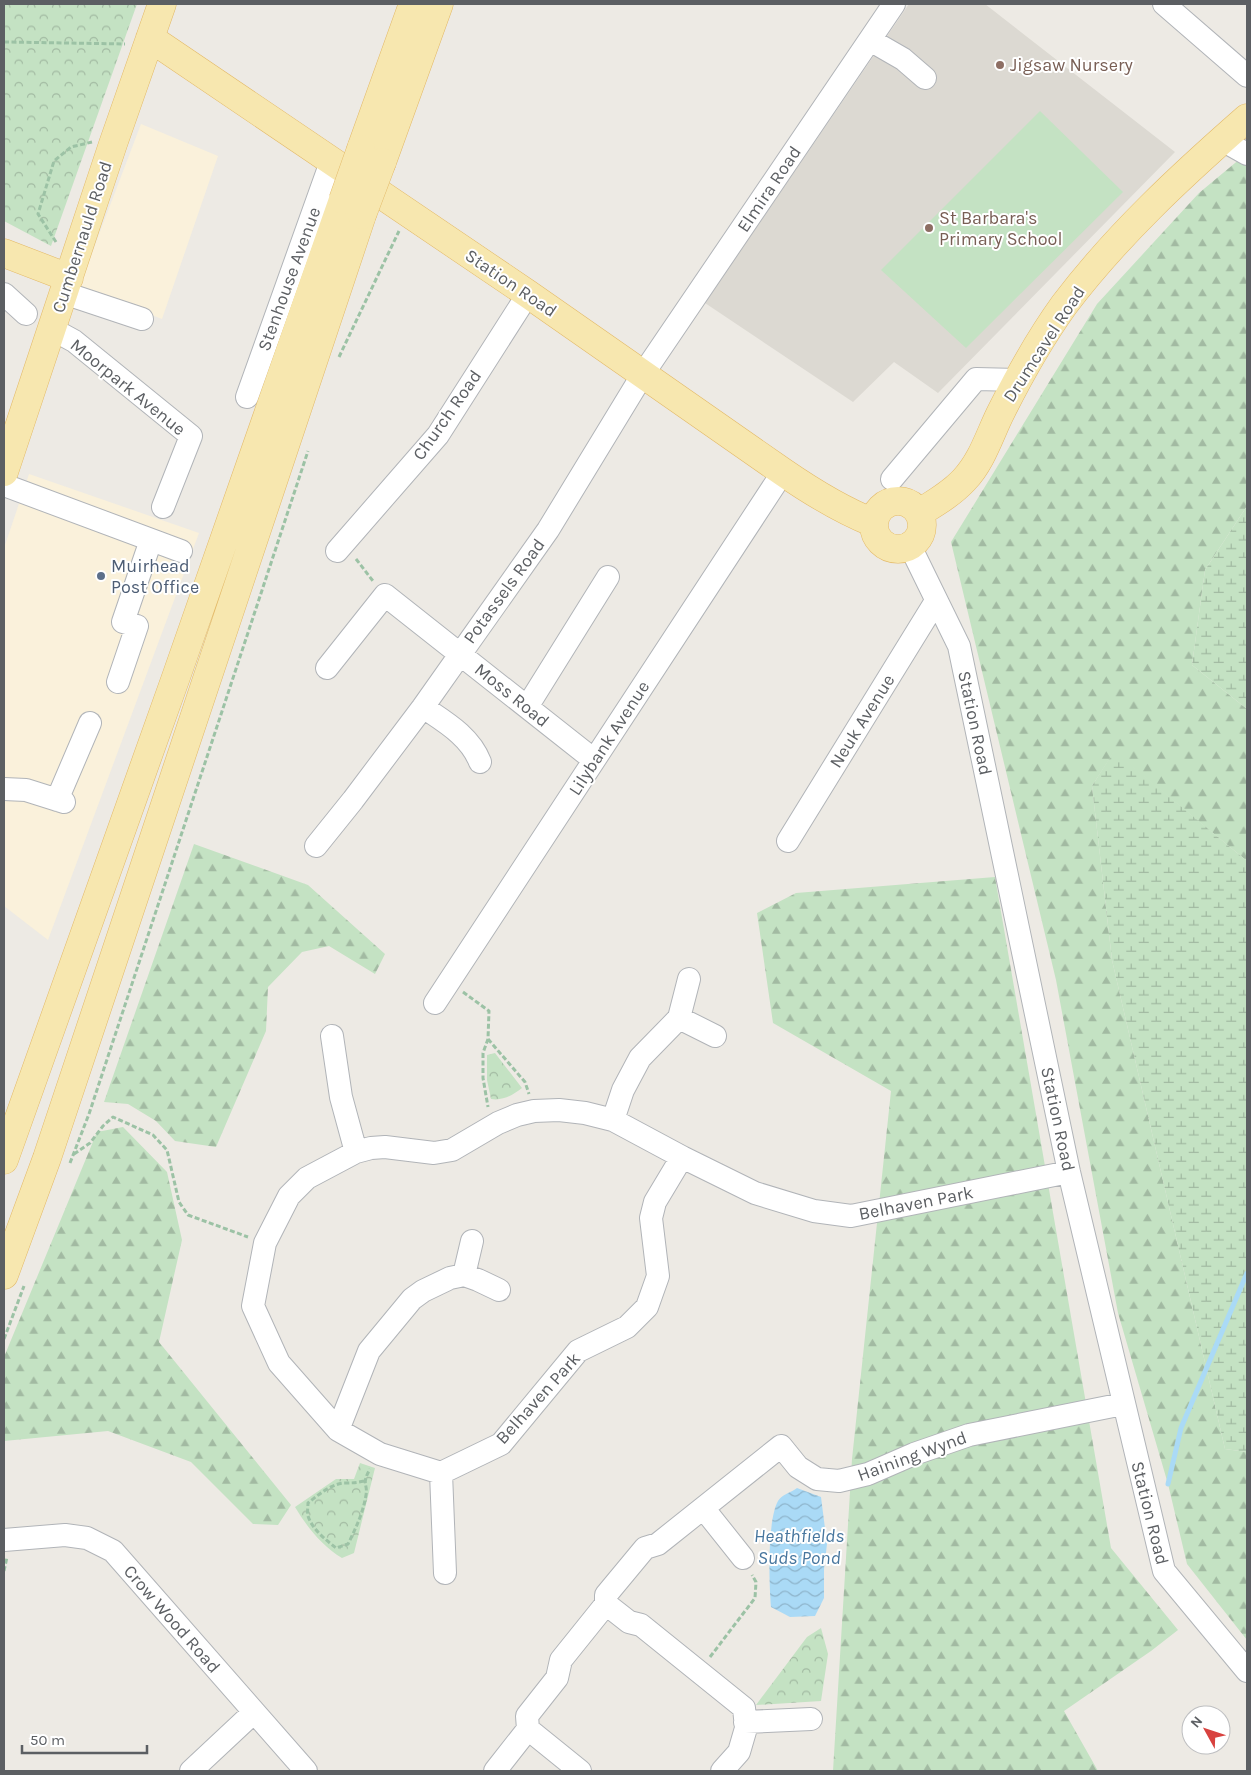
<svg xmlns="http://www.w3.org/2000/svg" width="1251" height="1775" font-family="Karla,sans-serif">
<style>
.commercial{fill:#faf1db}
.education{fill:#dcd9d2}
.forest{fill:url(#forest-firs)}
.wetland{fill:url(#wetland-marsh)}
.park{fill:url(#park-crowns)}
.pitch{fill:#c4e2c3}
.water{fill:url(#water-waves)}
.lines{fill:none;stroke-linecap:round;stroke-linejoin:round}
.stream{stroke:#aadaf6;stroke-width:5}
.minor-casing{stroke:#b1b4b8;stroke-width:24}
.major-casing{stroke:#e3b967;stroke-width:29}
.path{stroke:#9cc2a5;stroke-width:3;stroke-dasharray:5 2.5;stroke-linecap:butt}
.minor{stroke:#fff;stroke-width:22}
.major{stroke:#f7e7af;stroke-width:28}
.major-bridge-casing{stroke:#e3b967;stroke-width:29;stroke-linecap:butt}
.major-bridge{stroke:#f7e7af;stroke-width:28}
.education-dot{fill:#8d6e63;stroke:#fff;stroke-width:2}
.service-dot{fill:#5c6f8a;stroke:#fff;stroke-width:2}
.labels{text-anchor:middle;stroke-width:4;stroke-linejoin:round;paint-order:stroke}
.education-label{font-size:18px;fill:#785e54;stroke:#fff;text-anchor:start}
.street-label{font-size:18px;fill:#5c5f63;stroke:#fff}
.service-label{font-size:18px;fill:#4e5e75;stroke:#fff;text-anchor:start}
.water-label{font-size:19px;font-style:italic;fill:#47769e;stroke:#fff}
</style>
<defs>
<pattern id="forest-firs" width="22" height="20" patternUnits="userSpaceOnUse" patternTransform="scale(1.25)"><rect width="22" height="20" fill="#c4e2c3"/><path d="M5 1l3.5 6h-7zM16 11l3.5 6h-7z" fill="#a2baa2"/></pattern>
<pattern id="wetland-marsh" width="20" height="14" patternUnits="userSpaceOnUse" patternTransform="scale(1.25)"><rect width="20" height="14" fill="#c4e2c3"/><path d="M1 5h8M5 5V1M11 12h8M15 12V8" fill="none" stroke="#a2baa2"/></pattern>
<pattern id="park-crowns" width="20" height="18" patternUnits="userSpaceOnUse" patternTransform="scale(1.25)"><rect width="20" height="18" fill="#c4e2c3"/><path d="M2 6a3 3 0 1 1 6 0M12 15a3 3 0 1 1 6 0" fill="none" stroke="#a2baa2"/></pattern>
<pattern id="water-waves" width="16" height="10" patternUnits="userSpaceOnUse" patternTransform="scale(1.25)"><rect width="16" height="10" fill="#aadaf6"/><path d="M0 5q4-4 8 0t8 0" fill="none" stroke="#8eb4cb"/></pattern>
</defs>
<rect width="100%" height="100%" fill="#edeae4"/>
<path class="commercial" d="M141 124 218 156 162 319 79 287Z
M29 474 199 533 48 940 4 906V548Z"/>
<path class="education" d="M909 4H985L1175 152 938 393 894 362 853 402 705 303Z"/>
<path class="forest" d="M1247 153V506L1205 570 1192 665 1247 709V861L1114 752 1092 786 1112 960 1225 1449 1247 1452V1640L1187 1564 1168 1484 1118 1313 1056 980 951 542 1097 304 1199 193Z
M194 844 308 885 385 954 375 974 329 946 302 952 268 987 266 1031 216 1147 175 1141 156 1121 128 1104 104 1102Z
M995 877 1111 1548 1178 1630 1151 1651 1064 1711 1098 1771H833L852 1459 891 1091 773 1023 757 913 796 893Z
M123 1127 167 1172 182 1240 159 1342 291 1505 278 1525 253 1524 191 1462 108 1431 4 1441V1357L97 1132Z"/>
<path class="wetland" d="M1247 506V709L1192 665 1205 570Z
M1114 751 1247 861V1452L1225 1449 1112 960 1092 786Z"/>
<path class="park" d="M4 4H137L51 246 4 221Z
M495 1053 522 1088C513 1095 503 1101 491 1099L487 1080V1055Z
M360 1463 375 1468 354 1553 342 1558C322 1546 307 1527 295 1507L336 1479H354Z
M821 1628 828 1654 821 1701 756 1705 807 1637Z"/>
<path class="pitch" d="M1040 111 1123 192 966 348 881 270Z"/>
<path class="water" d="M797 1488 821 1497 827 1544 824 1569V1598L815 1616 790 1617 771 1607C769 1583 767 1521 778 1501 781 1495 792 1492 797 1488Z"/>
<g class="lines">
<path class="stream" d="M1168 1484 1181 1428 1247 1273"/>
<g class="minor-casing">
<path id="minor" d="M1164 4 1247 76
M870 40 903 59 925 78
M1222 140 1247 154
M64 293 142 319
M4 294 26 314
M52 329 74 341 191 436 163 507
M247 397 331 162
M892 479 976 379 1019 380
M4 485 181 551
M910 546 959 646 1069 1172 1164 1571 1247 1671
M337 551 438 435 528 294
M327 668 385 595 594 760
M118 682 137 626 123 622 151 540
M423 707C445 722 470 736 480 762
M527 707 608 577
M4 789 26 790 64 802
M57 800 90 723
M788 841 936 601
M316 846 353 800 423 707 548 530 643 374 894 4
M435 1003 783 472
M679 1018 689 979
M332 1036 341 1097 356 1152
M559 1110 585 1113 613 1120 682 1157 655 1202 651 1218 658 1276 647 1307 627 1327 578 1351 501 1444 441 1473 380 1454 338 1430 279 1363 253 1306 265 1243 289 1196 307 1178 356 1152 371 1148 385 1147 434 1153 452 1150 498 1123 517 1115 534 1111Z
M613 1120 623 1090 640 1058 679 1018 715 1036
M682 1157 755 1193 814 1211 851 1216 1069 1172
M464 1275 472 1241
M338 1430 369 1351 412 1299 423 1291 450 1278 464 1275 478 1280 499 1290
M441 1473 445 1573
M704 1509 743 1558
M4 1540 65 1535 87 1538 113 1551 306 1771
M606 1604 629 1622 641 1625 744 1708 746 1728 739 1752 722 1771
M745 1722 811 1719
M528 1729 580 1771
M191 1771 253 1713
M495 1771 528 1729 527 1716 557 1678 561 1660 606 1604V1595L645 1548 658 1544 781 1446 798 1467 817 1479 839 1481 868 1474 914 1454 969 1435 1123 1404"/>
</g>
<g class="major-casing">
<path id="major" d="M150 38 528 294 783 472C812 492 841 510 874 523
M361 149 413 4
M382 162 439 4
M4 253 69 278
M4 472 113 144 162 4
M874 525a24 24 0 1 1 48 0a24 24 0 1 1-48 0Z
M919 513C935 503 951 494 964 480 983 460 990 433 1002 410 1020 374 1041 337 1064 305 1116 236 1182 175 1247 118
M4 1160 176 677 343 200
M4 1275 47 1158 362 215"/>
</g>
<path class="path" d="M4 42 125 44
M56 242 38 214 54 161 71 147 92 142
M339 357 399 231
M356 559 373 581
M463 992 489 1011 488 1039 483 1053V1078L488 1107
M488 1039 525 1082 529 1094
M74 1154 90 1143 103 1126 113 1117 153 1135 167 1150 179 1202 188 1215 248 1237
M70 1163 89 1114 308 451
M4 1339 24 1286
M364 1481C356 1483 351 1483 344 1483 331 1484 318 1495 308 1503 308 1507 307 1512 308 1516 312 1529 326 1540 336 1548L348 1544C356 1528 363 1513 366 1495 368 1483 361 1485 370 1469
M4 1571 7 1557
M710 1657 755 1598 756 1582 752 1575"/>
<use href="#minor" class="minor"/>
<use href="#major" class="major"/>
<g class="major-bridge-casing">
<path id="major-bridge" d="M343 200 361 149
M362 215 382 162"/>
</g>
<use href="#major-bridge" class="major-bridge"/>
</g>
<g class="education-dot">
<circle cx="1000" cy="65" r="5"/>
<circle cx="929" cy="228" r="5"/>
</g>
<circle class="service-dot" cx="101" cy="576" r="5"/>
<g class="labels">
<g class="education-label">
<text x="1010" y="71">Jigsaw Nursery</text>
<text x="939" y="224">St Barbara's<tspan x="939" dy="21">Primary School</tspan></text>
</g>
<g class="street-label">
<text transform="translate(769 189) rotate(-56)" y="6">Elmira Road</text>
<text transform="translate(82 237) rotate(-72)" y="6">Cumbernauld Road</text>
<text transform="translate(289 279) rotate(-70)" y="6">Stenhouse Avenue</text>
<text transform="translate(511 283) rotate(34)" y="6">Station Road</text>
<text transform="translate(1044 344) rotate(-57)" y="6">Drumcavel Road</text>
<text transform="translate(128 387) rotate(39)" y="6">Moorpark Avenue</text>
<text transform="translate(447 415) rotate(-55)" y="6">Church Road</text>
<text transform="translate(504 591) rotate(-54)" y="6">Potassels Road</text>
<text transform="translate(512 695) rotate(39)" y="6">Moss Road</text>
<text transform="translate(862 721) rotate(-58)" y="6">Neuk Avenue</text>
<text transform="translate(975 723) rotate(78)" y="6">Station Road</text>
<text transform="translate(609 738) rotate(-57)" y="6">Lilybank Avenue</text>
<text transform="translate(1058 1119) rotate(78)" y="6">Station Road</text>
<text transform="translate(916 1203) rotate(-11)" y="6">Belhaven Park</text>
<text transform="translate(538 1398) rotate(-48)" y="6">Belhaven Park</text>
<text transform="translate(912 1456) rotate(-20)" y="6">Haining Wynd</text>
<text transform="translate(1150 1513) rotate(76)" y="6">Station Road</text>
<text transform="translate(172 1619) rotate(49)" y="6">Crow Wood Road</text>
</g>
<g class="service-label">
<text x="111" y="572">Muirhead<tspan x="111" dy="21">Post Office</tspan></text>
</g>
<g class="water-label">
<text x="799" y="1542">Heathfields<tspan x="799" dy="22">Suds Pond</tspan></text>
</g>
</g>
<rect width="1251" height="1775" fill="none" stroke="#5c5f63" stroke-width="10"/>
<g transform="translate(1206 1730) rotate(310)"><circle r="24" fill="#ffffff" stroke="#bebfc1"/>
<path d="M0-4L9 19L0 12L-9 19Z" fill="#d8423f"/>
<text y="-8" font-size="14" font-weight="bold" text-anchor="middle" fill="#5c5f63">N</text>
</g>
<path d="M22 1745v8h125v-8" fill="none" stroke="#5c5f63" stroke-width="2.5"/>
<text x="30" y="1745" font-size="15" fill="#5c5f63" stroke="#ffffff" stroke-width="4" paint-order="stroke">50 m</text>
</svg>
